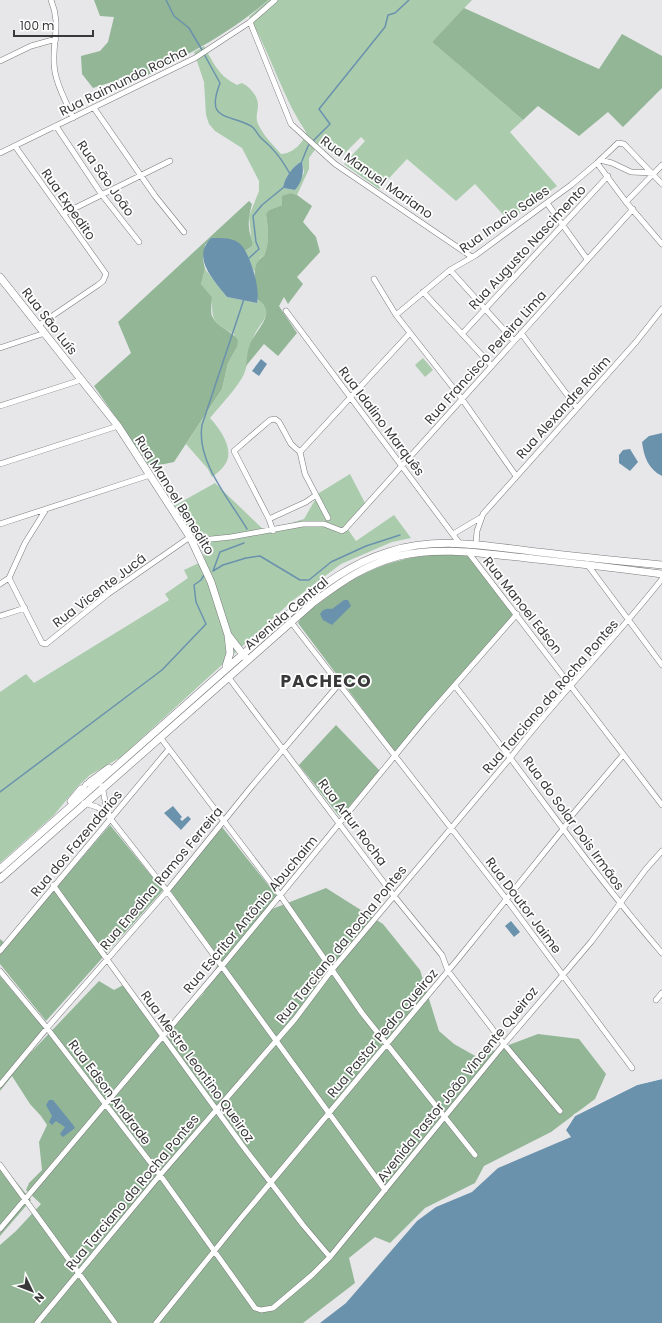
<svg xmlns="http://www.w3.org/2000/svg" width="662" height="1323" font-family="Poppins,sans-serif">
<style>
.green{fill:#aaccad;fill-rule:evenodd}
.forest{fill:#92b696}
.water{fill:#6b92ad}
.pier{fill:#e7e7ea}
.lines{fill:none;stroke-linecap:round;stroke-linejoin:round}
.stream{stroke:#6b92ad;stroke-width:1.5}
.minor-casing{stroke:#7a7a7c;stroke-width:6}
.secondary-casing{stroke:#7a7a7c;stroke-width:8}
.minor{stroke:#fff;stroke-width:5}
.secondary{stroke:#fff;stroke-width:7}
.labels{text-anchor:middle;stroke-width:3.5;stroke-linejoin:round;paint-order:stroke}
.street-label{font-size:13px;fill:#39393a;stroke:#fff}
.district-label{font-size:17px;font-weight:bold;letter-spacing:1px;fill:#39393a;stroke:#fff}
</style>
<rect width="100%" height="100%" fill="#e7e7ea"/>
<path class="green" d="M268 0H472L432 42 523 120 510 132 557 186 509 221 475 184 456 201 407 159 379 189 344 164 365 141 361 137 339 159 319 144 309 158V169L297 195 291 193 282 205 269 210 266 214C268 229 270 241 264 256L260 258 254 272 245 251 252 246 249 216 259 191V181L242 148 215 131 209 124 206 115 204 82 194 52 204 46C214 64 218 75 237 85L242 83C250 87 258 96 258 105 258 112 255 117 258 124 263 135 273 145 281 154 292 154 304 143 306 132 282 97 271 54 249 17ZM302 161 304 173 295 190 283 188C284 178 293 166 302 161Z
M205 269 227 297 257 303 258 300C277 313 259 322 254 336 249 348 249 362 244 374 238 387 220 406 210 418 221 430 236 451 224 466 221 470 216 474 212 477L208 469 186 444 222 389 228 363 237 347 234 334C212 323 212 320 212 297L201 284Z
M423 358 433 370 425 377 415 365Z
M350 474 365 503 345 525 356 541 394 515 411 538 392 542 341 564 292 601 121 757 90 775 77 787 54 815 0 863V692L26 674 34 683 169 600 165 594 188 578 184 570 205 560 201 547 174 506 215 483 267 533 275 528 304 519 319 493Z"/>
<path class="forest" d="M94 0H268C225 38 173 62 122 88L118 80 93 88 82 74 81 56 100 51 108 42 114 17 100 16Z
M464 8 599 69 622 34 662 56V88L623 127 608 112 579 136 538 106 523 120 432 42Z
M291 193 297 195 312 206 303 222 316 237 320 252 297 277 303 284 288 304 284 297 279 306 297 333 278 356 264 344 246 366C247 360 247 353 249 347 254 330 279 314 258 300 256 287 249 264 264 256 270 241 268 229 266 214L269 210 282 205V196Z
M249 201 252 204C250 212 248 219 249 227 249 234 253 239 252 246L245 251C236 239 226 239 211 238L205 245 203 259 205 269 201 284 212 297C212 302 210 311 212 316 217 328 231 330 238 340L237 347 228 363 222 389 174 462 150 467 94 386 131 353 118 322Z
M448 554 467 555 514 615 397 755 298 623 301 618C349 578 383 556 448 554Z
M336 725 380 771 340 817 299 765Z
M110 825 163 890 46 1021 0 964V939L7 945Z
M222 827 277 896 267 911 326 888 383 924 420 970 439 1031 454 1044 477 1057 538 1034 579 1039 606 1074 595 1099 551 1132 484 1166 475 1183 425 1208 390 1243 375 1237 349 1258 355 1283 303 1323H0V1245L16 1231 41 1204 26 1190 29 1183 42 1170 39 1142 47 1125 41 1116 30 1104 12 1076 0 1091V976L44 1028 20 1064 99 981 114 990 127 983 167 1037 178 1020 203 994 220 960 170 890Z
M0 1162 31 1200 0 1236Z"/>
<path class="water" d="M302 161C304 172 303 181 295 190L283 188C284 178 293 166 302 161Z
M211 238C220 238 231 237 239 243 250 251 261 291 257 303L227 297C214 280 191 258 211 238Z
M261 359 267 364 259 376 252 371Z
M662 433V476C648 469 644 457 642 442L649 436Z
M630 449 638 462 630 471 619 463V455L623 450Z
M344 600H348L351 606 332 625 323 620 320 614C323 609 326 608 332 609Z
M173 806 182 817 180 819 182 821 188 816 191 819 181 830 164 813Z
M511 921 520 932 514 937 505 926Z
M662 1079V1323H320L346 1303 417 1221 436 1207 472 1192 498 1168 571 1137 566 1130 575 1116 637 1085Z
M49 1100H53L74 1126 75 1128 63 1137 60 1134 65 1127 56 1121 52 1125 49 1122 52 1116 46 1105Z"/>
<path class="pier" d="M662 1077V1079L637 1085 575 1116 566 1130 567 1125 574 1114 637 1083Z"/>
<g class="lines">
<path class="stream" d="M166 0 174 16 189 28 202 50
M204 54 220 83C205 122 228 113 251 126 255 128 257 134 261 138 274 149 281 158 290 174
M302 161 308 146 330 124 319 109 385 27 388 15 395 13 409 0
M248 259 259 249 256 242 253 216 262 205 284 187
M244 299 202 425C196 461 229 499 247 529
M213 571 223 565 246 558 260 556 300 580H309L331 562 366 546 400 535
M213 571 220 552 244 543
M0 792 162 670 206 624 196 602 194 585 201 580 204 575"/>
<g class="minor-casing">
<path id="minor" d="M51 0C61 24 53 38 54 62 54 81 66 101 73 118
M275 0 250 22 291 124 335 164 472 257
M0 61 31 46 56 39
M94 108 155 196 184 232
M56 126 102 195 139 242
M15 146 106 274 103 281 98 285 39 325
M0 153 195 58 250 22
M600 160 612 163 631 172 654 173
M597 163 626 202 662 244
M626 202 662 165
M547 203 587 259
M63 214 170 161
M450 270 514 341
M374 279 396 315 462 399 516 476
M423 292 492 366
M286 311 460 544
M396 315 450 270 476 255 571 185 597 163 618 143 624 144 662 184
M521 333 577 408
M462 334 608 176
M0 348 45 333
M0 406 81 380
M300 452 410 333
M0 464 118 426
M269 519 306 502 316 495
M0 524 150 475
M273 531 269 519 234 451 270 420 275 419 279 422 291 444 300 452 305 474 328 518
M453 534 480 518
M192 541 231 537 303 524H324L342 531 345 529 633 209
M476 544 477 531 483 514 636 342 662 309
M468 552 662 805
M587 564 662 665
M9 578 42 643 46 644 108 594 190 537
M0 584 9 578 25 543 45 511
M0 616 25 608
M291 622 507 900 632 1068
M229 678 394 896 442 955 448 971 504 1044 560 1111
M455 686C525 774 588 868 662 953
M160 737 280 895 362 1013 475 1155
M102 786 107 810 111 819
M81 792 86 784 93 782
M84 803 97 807 106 813 167 891 385 1190
M53 885 242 1145 303 1225 330 1257
M0 951 169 749
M0 971 47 1028 160 1175 255 1308 261 1310 273 1308 312 1275 330 1257 504 1044 591 942 646 869 662 851
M656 1000 662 993
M0 1085 47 1028 167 891 252 786 339 684
M0 1165 115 1323
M0 1229 222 966 425 719 517 614
M37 1323 160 1175 295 1019 331 971 511 757C559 695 614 640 662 579
M156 1323 241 1218 458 959 564 828 573 814 623 755"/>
</g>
<g class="secondary-casing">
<path id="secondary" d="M0 277 118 426 190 537 211 582 228 635 230 653 226 666
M228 635 245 657
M90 782 109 768
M71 801 81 789
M0 869 293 610C322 585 352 563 388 552 437 536 489 546 538 552 580 557 621 561 662 565
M0 879 314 602C342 581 365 565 399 556 440 546 485 554 526 558 571 563 617 568 662 574"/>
</g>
<use href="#minor" class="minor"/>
<use href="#secondary" class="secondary"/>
</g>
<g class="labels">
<g class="street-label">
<text transform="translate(123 81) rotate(-26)" y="5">Rua Raimundo Rocha</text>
<text transform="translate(377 177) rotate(35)" y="5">Rua Manuel Mariano</text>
<text transform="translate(106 178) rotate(55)" y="5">Rua São João</text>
<text transform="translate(69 204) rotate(55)" y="5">Rua Expedito</text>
<text transform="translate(504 219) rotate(-35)" y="5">Rua Inacio Sales</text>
<text transform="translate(527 247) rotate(-47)" y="5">Rua Augusto Nascimento</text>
<text transform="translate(50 321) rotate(52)" y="5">Rua São Luís</text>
<text transform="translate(485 357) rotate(-48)" y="5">Rua Francisco Pereira Lima</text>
<text transform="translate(563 407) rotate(-48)" y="5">Rua Alexandre Rolim</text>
<text transform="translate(382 421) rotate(53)" y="5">Rua Idalino Marquês</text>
<text transform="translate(175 495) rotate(58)" y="5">Rua Manoel Benedito</text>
<text transform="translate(99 590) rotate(-37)" y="5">Rua Vicente Jucá</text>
<text transform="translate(523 605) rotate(52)" y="5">Rua Manoel Edson</text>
<text transform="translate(286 613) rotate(-40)" y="5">Avenida Central</text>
<text transform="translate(550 696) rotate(-49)" y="5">Rua Tarciano da Rocha Pontes</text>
<text transform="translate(353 822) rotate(53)" y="5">Rua Artur Rocha</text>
<text transform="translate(574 823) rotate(54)" y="5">Rua do Solar Dois Irmãos</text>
<text transform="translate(76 843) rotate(-50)" y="5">Rua dos Fazendarios</text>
<text transform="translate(161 878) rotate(-50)" y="5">Rua Enedina Ramos Ferreira</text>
<text transform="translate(524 905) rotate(53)" y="5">Rua Doutor Jaime</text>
<text transform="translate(250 914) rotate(-50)" y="5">Rua Escritor Antônio Abuchaim</text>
<text transform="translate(341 944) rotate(-51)" y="5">Rua Tarciano da Rocha Pontes</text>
<text transform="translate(382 1033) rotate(-50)" y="5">Rua Pastor Pedro Queiroz</text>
<text transform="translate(198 1066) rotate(54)" y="5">Rua Mestre Leontino Queiroz</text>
<text transform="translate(457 1084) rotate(-51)" y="5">Avenida Pastor João Vincente Queiroz</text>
<text transform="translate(110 1092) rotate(53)" y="5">Rua Edson Andrade</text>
<text transform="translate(132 1192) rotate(-50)" y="5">Rua Tarciano da Rocha Pontes</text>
</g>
<g class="district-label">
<text x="326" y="687">PACHECO</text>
</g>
</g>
<g transform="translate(32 1291) rotate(133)" stroke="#ffffff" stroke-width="3" paint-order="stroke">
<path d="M0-3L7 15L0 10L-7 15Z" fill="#39393a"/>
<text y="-6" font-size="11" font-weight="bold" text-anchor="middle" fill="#39393a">N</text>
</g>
<path d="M14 30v6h79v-6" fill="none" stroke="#39393a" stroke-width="2"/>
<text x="20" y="30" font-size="12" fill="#39393a" stroke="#ffffff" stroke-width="3" paint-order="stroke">100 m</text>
</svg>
